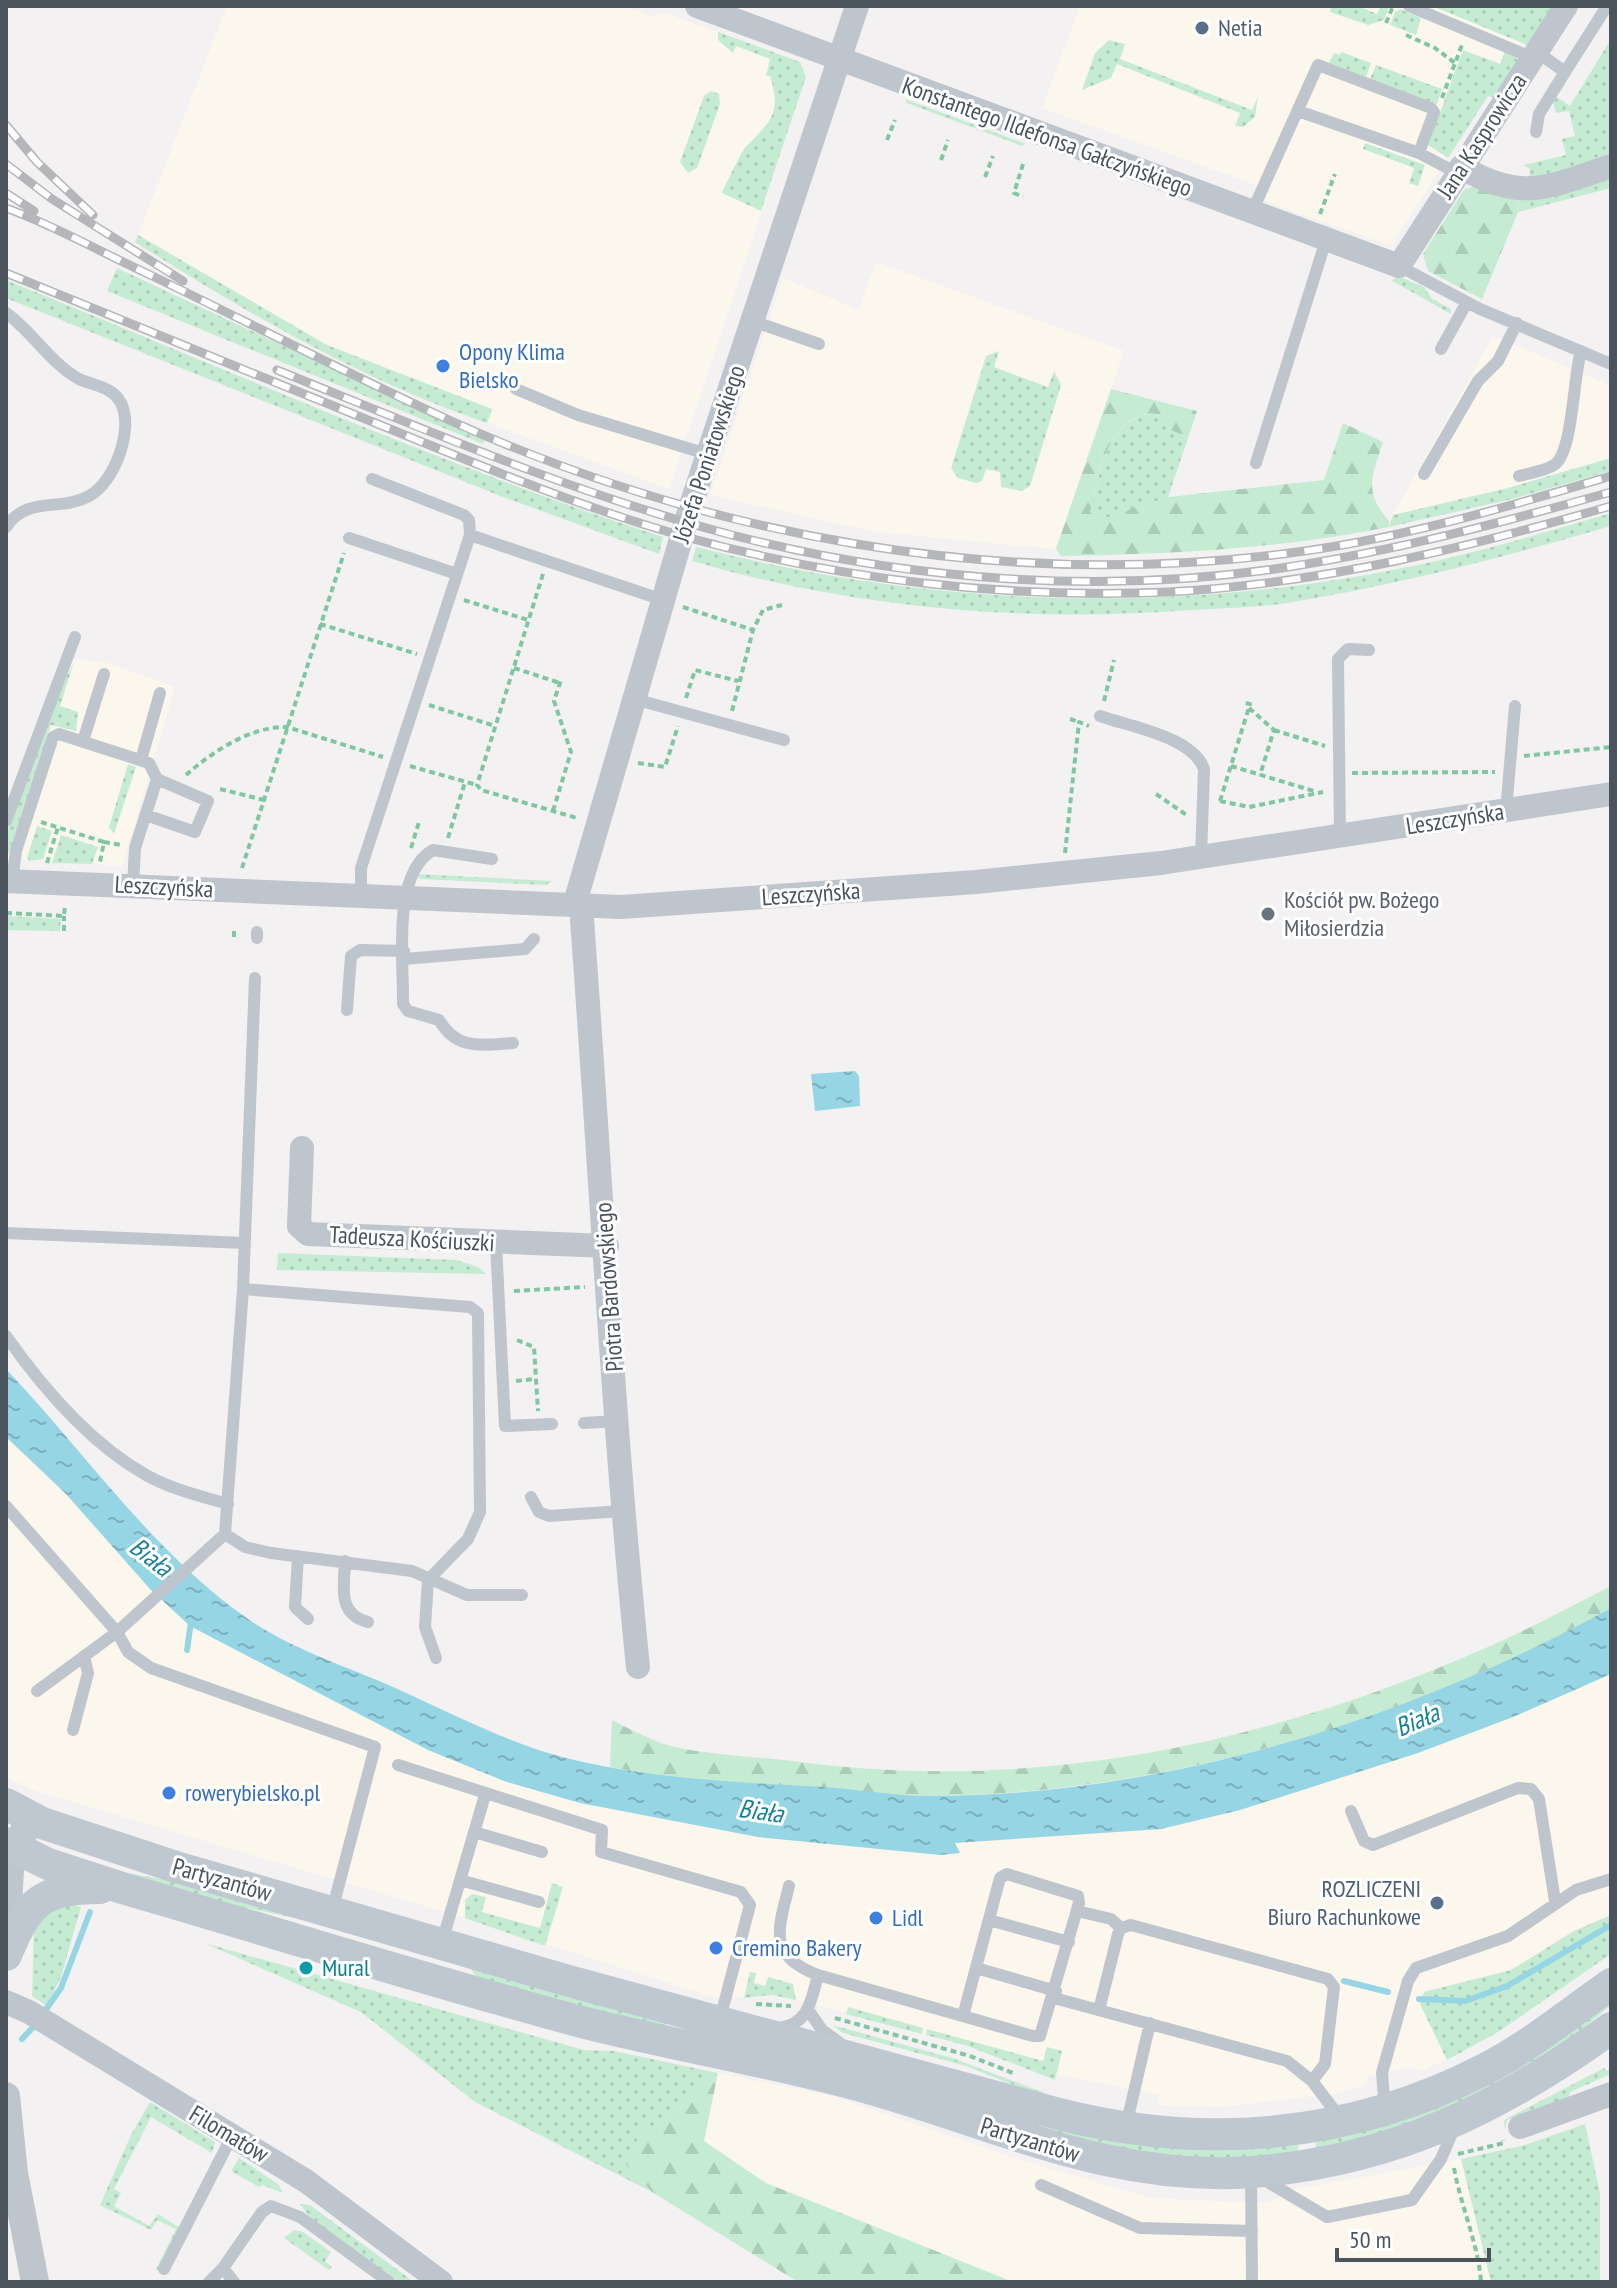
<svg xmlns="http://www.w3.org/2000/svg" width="1617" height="2288" font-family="'PT Sans Narrow',sans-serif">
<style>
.commercial{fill:#fbf7ed}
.green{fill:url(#green-dots)}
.forest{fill:url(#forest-firs)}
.water{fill:url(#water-ripples)}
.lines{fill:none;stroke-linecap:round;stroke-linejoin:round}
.stream{stroke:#96d5e4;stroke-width:6}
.path{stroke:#80c6a2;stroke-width:4;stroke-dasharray:6 4;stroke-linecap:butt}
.service{stroke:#bec5cc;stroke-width:12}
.minor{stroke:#bec5cc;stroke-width:24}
.tertiary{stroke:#bec5cc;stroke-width:28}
.secondary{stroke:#bfc8d0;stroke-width:32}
.rail-casing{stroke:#b4b6ba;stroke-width:9}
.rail{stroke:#fff;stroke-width:6;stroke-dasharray:18;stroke-linecap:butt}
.service-dot{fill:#5c6f8a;stroke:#fff;stroke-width:3}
.shop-dot{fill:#3f7fe0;stroke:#fff;stroke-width:3}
.worship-dot{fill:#6b7280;stroke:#fff;stroke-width:3}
.culture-dot{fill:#0f9aa8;stroke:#fff;stroke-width:3}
.labels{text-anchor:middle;stroke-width:6;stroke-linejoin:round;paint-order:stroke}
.service-label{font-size:24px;fill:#4e5e75;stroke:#fff;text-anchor:start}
.street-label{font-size:24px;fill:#4b545d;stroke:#fff}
.shop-label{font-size:24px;fill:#366cbe;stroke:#fff;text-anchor:start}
.worship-label{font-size:24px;fill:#5b616d;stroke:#fff;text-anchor:start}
.culture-label{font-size:24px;fill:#0d838f;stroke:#fff;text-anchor:start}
.water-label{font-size:26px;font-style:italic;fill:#1a8098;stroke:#fff}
</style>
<defs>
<pattern id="green-dots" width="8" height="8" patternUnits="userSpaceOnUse" patternTransform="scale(2)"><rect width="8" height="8" fill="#c5ecd3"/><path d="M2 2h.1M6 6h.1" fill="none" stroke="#abccb8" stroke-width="1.8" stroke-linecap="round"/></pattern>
<pattern id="forest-firs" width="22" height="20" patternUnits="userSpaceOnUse" patternTransform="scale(2)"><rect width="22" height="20" fill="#c5ecd3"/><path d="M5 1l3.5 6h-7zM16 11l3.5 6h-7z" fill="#abccb8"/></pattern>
<pattern id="water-ripples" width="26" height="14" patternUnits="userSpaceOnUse" patternTransform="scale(2)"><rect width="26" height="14" fill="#96d5e4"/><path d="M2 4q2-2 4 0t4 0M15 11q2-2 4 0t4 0" fill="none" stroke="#7cafbc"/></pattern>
</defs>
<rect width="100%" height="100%" fill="#f3f1f1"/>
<path class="commercial" d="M227 6H625L654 17 665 13 800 62 806 77 669 489 487 423 492 409 327 345 138 235Z
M1080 6H1546L1391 246 1263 200 1267 189 1042 108Z
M876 262 1124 351 1056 549 875 532 710 495 783 278 859 310Z
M1493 336 1609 385 1611 458 1504 489 1393 515Z
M73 659 109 663 175 687 122 866 6 858V837L55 699Z
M6 1437 66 1494 150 1589 190 1626 504 1781 580 1803 758 1837 959 1852 954 1843 1161 1829 1240 1810 1418 1753 1611 1674V1915L1574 1931 1511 1970 1424 1992 1420 2004 1447 2060 1420 2071 1411 2067 1369 2076 1366 2085 1333 2094 1221 2107 1159 2105V2095L1057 2074 1055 2080 965 2045 783 1996 716 1998 465 1918 36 1791 6 1777Z
M718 2073 833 2096 1014 2158 1151 2198 1266 2203 1296 2189 1461 2159 1491 2282H1014L766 2183 703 2141Z"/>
<path class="green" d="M1332 6H1358L1377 14 1381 6H1389L1384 20 1368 25 1330 12Z
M1432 6H1554L1527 45Z
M1400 9 1421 18 1416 35 1390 25 1395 12Z
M718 32 800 62 806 77 761 211 722 193C723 189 742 152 744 149 768 123 783 116 770 76H766L770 59 736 46 733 53 718 40Z
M1611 39V153C1583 162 1558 175 1529 182L1530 169 1524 165 1566 155 1562 139 1575 136 1569 111 1556 113 1553 102 1557 97 1570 106Z
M1109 40 1125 44 1120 59 1252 110 1258 96 1255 117 1243 127 1235 126 1240 113 1117 64 1111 78 1082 90 1095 53Z
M1463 50 1500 64 1505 51 1515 55 1519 64 1496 99 1488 96 1448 158 1428 145Z
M1341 52 1371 63 1366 77 1329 63 1334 53 1340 55Z
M1376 65 1442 89 1437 104 1370 79Z
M711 91 719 94 720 104 697 168 688 173 680 162 704 96Z
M905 99 1026 144 1022 146 907 103Z
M1365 143 1425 165 1418 186 1409 183 1414 168 1363 149Z
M1611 174V188L1518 212 1519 197Z
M138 235 327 345 492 409 487 423C361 380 247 313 135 242Z
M117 268 485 440 483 444 107 291Z
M1397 276 1424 287 1432 299 1451 309V314L1392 281Z
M6 280C224 368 440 465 663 537L659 554 498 495 6 298Z
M999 351 994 367 1048 387 1054 371 1061 385 1030 486 1022 491 1001 487 1000 472 986 469 982 481 976 483 958 478 951 468 986 356Z
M1153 413 1171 430 1188 438 1168 497 1099 521 1090 512C1100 474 1106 418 1153 413Z
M1611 458V471L1512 499 1389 527 1393 515 1504 489Z
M1611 513V526C1505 557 1396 585 1287 603 1255 608 1222 608 1190 610 1022 623 853 608 692 561L696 547C924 605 1156 615 1388 571 1463 557 1537 535 1611 513Z
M74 662 60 706 78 712 76 731 51 725 13 846 6 857C6 796 46 716 74 662Z
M128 764 136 767 114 834 109 827Z
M37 826 52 831 43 859 30 861 27 858Z
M61 835 98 847 92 864 52 863Z
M417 874 552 881 546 885 420 879Z
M6 916 61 919 60 931 6 930Z
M278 1253 457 1260 478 1267 486 1274 277 1270Z
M116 1871 184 1883 314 1922 227 1904Z
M552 1883 563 1887 545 1946 465 1918V1900L472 1894 486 1897 482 1912 540 1928Z
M71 1904 81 1907 61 1977 47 2006 32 1996 34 1927 40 1917Z
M1611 1915V1954L1498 2032 1447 2060 1420 2004 1424 1992 1511 1970 1574 1931Z
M204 1943 584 2050 614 2051 718 2073 667 2118 640 2133 627 2166 652 2192 475 2102 361 2012Z
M467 1964 666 2021 667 2024 662 2027 478 1979Z
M750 1972 756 1973 754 1983 765 1986 768 1977 793 1984 796 2000 772 1995 744 1998Z
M1611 2000V2005L1567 2042 1453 2111 1317 2151 1315 2141Z
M848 2007 923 2028 922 2034 846 2014Z
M832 2025 952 2058 1045 2093H1034L966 2066 843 2033Z
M927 2029 1043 2061 1047 2047 1062 2051 1055 2080 965 2045 926 2035Z
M1604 2068 1607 2071 1611 2068V2074L1570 2092 1568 2100 1507 2120 1505 2130 1504 2120Z
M950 2098 1258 2148 1298 2145V2154L1246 2160 1112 2150Z
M150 2102 215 2142 212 2153 151 2117 114 2189 121 2193 114 2206 149 2226 158 2214 180 2228 160 2271 156 2269 176 2229 157 2220 151 2230 100 2205 131 2135Z
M1585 2124 1600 2193V2282H1491L1461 2159 1525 2145Z
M239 2158 278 2184 283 2193 262 2185 259 2187 231 2171Z
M300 2204 310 2205 414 2282H399L311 2219Z
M294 2230 303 2232 331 2252 325 2261 332 2267 329 2270 284 2238Z"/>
<path class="forest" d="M1477 186 1519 197 1518 212 1482 299 1428 271 1423 254 1460 196 1465 189Z
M1111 389 1197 411 1188 438 1171 430 1153 413C1106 417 1100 474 1090 512L1099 520 1168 497 1324 480 1343 423 1383 442C1372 477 1363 491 1389 521V527C1280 549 1171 554 1061 556L1056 549Z
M1611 1586V1608C1405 1722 1166 1794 929 1796 893 1797 857 1789 821 1787 749 1784 681 1781 610 1767L612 1720C628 1728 645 1737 661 1743 692 1754 758 1757 793 1761 1029 1794 1264 1745 1481 1650 1525 1631 1568 1608 1611 1586Z
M718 2073 704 2141 766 2183 1013 2282H798L652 2192 627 2166 640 2133 667 2118Z"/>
<path class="water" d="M855 1071 859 1076 860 1106 815 1111 811 1074Z
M6 1369C85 1452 153 1553 248 1619 291 1649 345 1666 393 1687 449 1712 507 1743 566 1758 652 1779 736 1782 823 1787 858 1789 894 1796 930 1796 1163 1796 1408 1720 1611 1608V1674L1513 1717 1418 1753 1240 1810 1161 1829 955 1843 960 1853 940 1855 758 1837 580 1803 504 1781 428 1750 190 1626 150 1589 66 1494 6 1437Z"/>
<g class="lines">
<path class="stream" d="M187 1650 191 1622
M1344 1981 1388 1992
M1419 1999 1465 2001 1507 1986 1611 1925
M42 2015 61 1988 90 1912
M22 2039 36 2024"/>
<path class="path" d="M1386 23 1393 6
M1406 35 1435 48 1455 63
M1442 98 1463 42
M887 140 895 120
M941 160 948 140
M1023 164 1014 193 1023 197
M985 177 993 156
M1320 214 1335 174
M543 574 477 785 481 790 577 818
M464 600 528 620
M683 607 753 630
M320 624 417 654
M514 668 560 683
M686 698 695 670 738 681
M1104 701 1114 660
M429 705 495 726
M1249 708 1274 730 1260 775
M732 711 753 630 763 610 782 605
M1070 719 1079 722
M1274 730 1325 746
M1524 756 1611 747
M638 763 665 767 678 726
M410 766 477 785
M1231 766 1317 792
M1352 773 1495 772
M186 775C212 752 251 726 287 727L383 757
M220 789 264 800
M1156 794 1188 816
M1220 801 1250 704 1245 703
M1220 801 1249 807 1323 792
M553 811 571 752 554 701 561 680
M41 822 104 842 100 862
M448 838 465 782
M104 842 121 845
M411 848 419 822
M1065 853 1079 722 1089 726
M47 863 58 827
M242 868 344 553
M6 913 64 916 65 905
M64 931V916
M234 937V931
M514 1291 585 1287
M517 1340 534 1347 538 1411
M516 1381 535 1379
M756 2004 791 2006
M835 2018 970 2056 1013 2073
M1458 2154 1504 2143 1503 2140
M1454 2168C1461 2207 1478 2243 1481 2282"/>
<path class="service" d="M1409 6 1533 58
M1537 52 1565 72 1607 6
M1298 111 1419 153 1457 173
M1536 132 1539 114 1565 72
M1252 212 1318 65 1431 108 1434 112 1419 153
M1399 266 1480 309 1611 364
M6 313C32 331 51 364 79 379 94 386 112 386 121 403 134 429 115 482 89 496 60 512 28 495 6 527
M752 321 819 344
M1441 349 1467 302
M516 389 578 415 707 454
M1256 463 1326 240
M1424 474 1478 381 1498 361 1517 323
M1519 476C1530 473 1545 471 1554 465 1573 453 1573 378 1581 351
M470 535 663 600
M349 538 457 574
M634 699 784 740
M1100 716C1131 727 1193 737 1204 769L1201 857
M83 741 104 674
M141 760 160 693
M1506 811 1515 706
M146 815 195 832 208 801 157 779
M6 821 75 637
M1340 837 1338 659 1348 649 1369 650
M492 859 433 850C391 874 404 962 403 1004L408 1011 439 1020C457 1051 482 1045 513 1043
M12 881 16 851 53 737 59 734 149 763 157 779 135 848 133 886
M361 897V868L470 535 469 520 464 515 372 479
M257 938V932
M404 959 525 949 534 939
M255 978 243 1289 225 1534 117 1632 128 1652 151 1668 375 1747 332 1911
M347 1010 351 956 360 950 404 951
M6 1233 245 1243
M496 1243 505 1426 552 1424
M243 1289 470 1307 478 1313 480 1512 468 1539 428 1580 425 1627 436 1658
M6 1336C42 1387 91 1444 146 1475 171 1489 200 1496 228 1504
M584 1423 617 1421
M531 1497 539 1512 549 1516 622 1511
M6 1506 117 1632 37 1691
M225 1534 245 1547 271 1553 412 1571 467 1595H522
M298 1556 295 1607 308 1619
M345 1561C344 1587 337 1614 368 1622
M73 1730 88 1673 84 1656
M398 1765 602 1830 601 1852 741 1892 750 1905 720 2019
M1351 1811 1364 1841 1373 1845 1518 1788 1531 1789 1539 1799 1555 1901
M474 1832 542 1852
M460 1880 539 1902
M789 1886C778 1930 767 1956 818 1975
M1077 1911 1111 1919 1121 1928
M989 1920 1069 1942
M442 1942 485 1795
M976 1968 1056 1991
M1054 1998 1287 2061 1312 2081 1341 2119
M1099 2010 1118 1934 1121 1928 1131 1925 1328 1979 1334 1987 1325 2064 1312 2081
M809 2011 822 2030 840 2043
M779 2028C809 2024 811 2001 818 1975L1033 2036H1040L1079 1903 1078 1896 1007 1874 1000 1878 963 2016
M1385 2109 1382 2073 1408 1981 1416 1968 1508 1936 1576 1890 1611 1879
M1126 2126 1150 2023
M1251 2175 1252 2282
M1261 2178 1327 2217 1412 2200 1441 2159 1455 2126
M1041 2185 1140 2228 1252 2231
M223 2268 234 2282
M164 2269 232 2136
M209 2282 223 2268 262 2212 271 2206 300 2217 389 2282"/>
<path class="minor" d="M697 6 1399 266 1566 6
M1461 167C1523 203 1548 187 1611 166
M6 881 621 907 976 882 1161 863 1611 794
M574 906 690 508 857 6
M581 906C600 1160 612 1414 638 1667
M302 1148 299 1226 308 1234 607 1246
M6 2002 29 2012 306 2181 441 2282
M1520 2127 1611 2094"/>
<path class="tertiary" d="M6 1944 10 1869 29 1817
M6 2096 14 2173 35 2282"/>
<path class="secondary" d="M6 1804 42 1823 176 1867 569 1981 1055 2113C1201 2151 1350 2139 1485 2069 1530 2046 1570 2013 1611 1984
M6 1843 48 1864 122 1888C273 1932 423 1979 574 2020 673 2046 774 2061 872 2089 1002 2126 1112 2182 1252 2172 1392 2161 1499 2109 1611 2028
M6 1955C28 1902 41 1888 100 1888"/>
<g class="rail-casing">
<path id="rail" d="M6 125 37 162 93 215
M6 164 52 199 183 281
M6 193 34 211
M6 208C53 225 99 251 144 272 246 321 346 373 449 420 709 537 997 589 1282 554 1394 541 1503 508 1611 476
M6 273C125 321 244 370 363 418 469 461 576 506 686 537 841 580 1007 599 1168 592 1320 584 1466 548 1611 506
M277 370C426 430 575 494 732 535 909 581 1106 595 1288 567 1398 550 1504 522 1611 492"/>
</g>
<use href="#rail" class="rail"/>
</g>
<g class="service-dot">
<circle cx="1202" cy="28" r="8"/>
<circle cx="1437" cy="1903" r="8"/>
</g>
<g class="shop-dot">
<circle cx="443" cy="366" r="8"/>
<circle cx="169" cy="1793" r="8"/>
<circle cx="876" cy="1918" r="8"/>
<circle cx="716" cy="1948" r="8"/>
</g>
<circle class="worship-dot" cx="1268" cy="914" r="8"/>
<circle class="culture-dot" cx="306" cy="1968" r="8"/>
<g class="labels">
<g class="service-label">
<text x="1218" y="36">Netia</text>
<text x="1421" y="1897" text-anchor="end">ROZLICZENI<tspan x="1421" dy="28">Biuro Rachunkowe</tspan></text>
</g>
<g class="street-label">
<text transform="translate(1482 136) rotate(-57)" y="8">Jana Kasprowicza</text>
<text transform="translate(1047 137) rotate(20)" y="8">Konstantego Ildefonsa Gałczyńskiego</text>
<text transform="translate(709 454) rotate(-72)" y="8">Józefa Poniatowskiego</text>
<text transform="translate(1455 819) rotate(-9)" y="8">Leszczyńska</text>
<text transform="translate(164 887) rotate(3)" y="8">Leszczyńska</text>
<text transform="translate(811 894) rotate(-4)" y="8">Leszczyńska</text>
<text transform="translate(412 1239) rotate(3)" y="8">Tadeusza Kościuszki</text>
<text transform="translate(609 1287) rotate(-94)" y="8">Piotra Bardowskiego</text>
<text transform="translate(222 1880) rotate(16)" y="8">Partyzantów</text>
<text transform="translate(229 2134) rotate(31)" y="8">Filomatów</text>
<text transform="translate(1030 2140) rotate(17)" y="8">Partyzantów</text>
</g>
<g class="shop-label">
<text x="459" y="360">Opony Klima<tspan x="459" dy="28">Bielsko</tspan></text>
<text x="185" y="1801">rowerybielsko.pl</text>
<text x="892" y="1926">Lidl</text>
<text x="732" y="1956">Cremino Bakery</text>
</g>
<g class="worship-label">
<text x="1284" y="908">Kościół pw. Bożego<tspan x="1284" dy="28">Miłosierdzia</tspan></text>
</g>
<g class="culture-label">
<text x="322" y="1976">Mural</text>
</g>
<g class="water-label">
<text transform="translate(151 1557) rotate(38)" y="9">Biała</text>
<text transform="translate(1417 1720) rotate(-23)" y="9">Biała</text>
<text transform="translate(761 1811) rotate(8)" y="9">Biała</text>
</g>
</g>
<rect width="1617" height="2288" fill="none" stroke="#4b545d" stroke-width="16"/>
<path d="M1337 2248v12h152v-12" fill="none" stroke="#4b545d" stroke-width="4"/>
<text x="1349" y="2248" font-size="24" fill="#4b545d" stroke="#ffffff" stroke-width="6" paint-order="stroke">50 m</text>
</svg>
